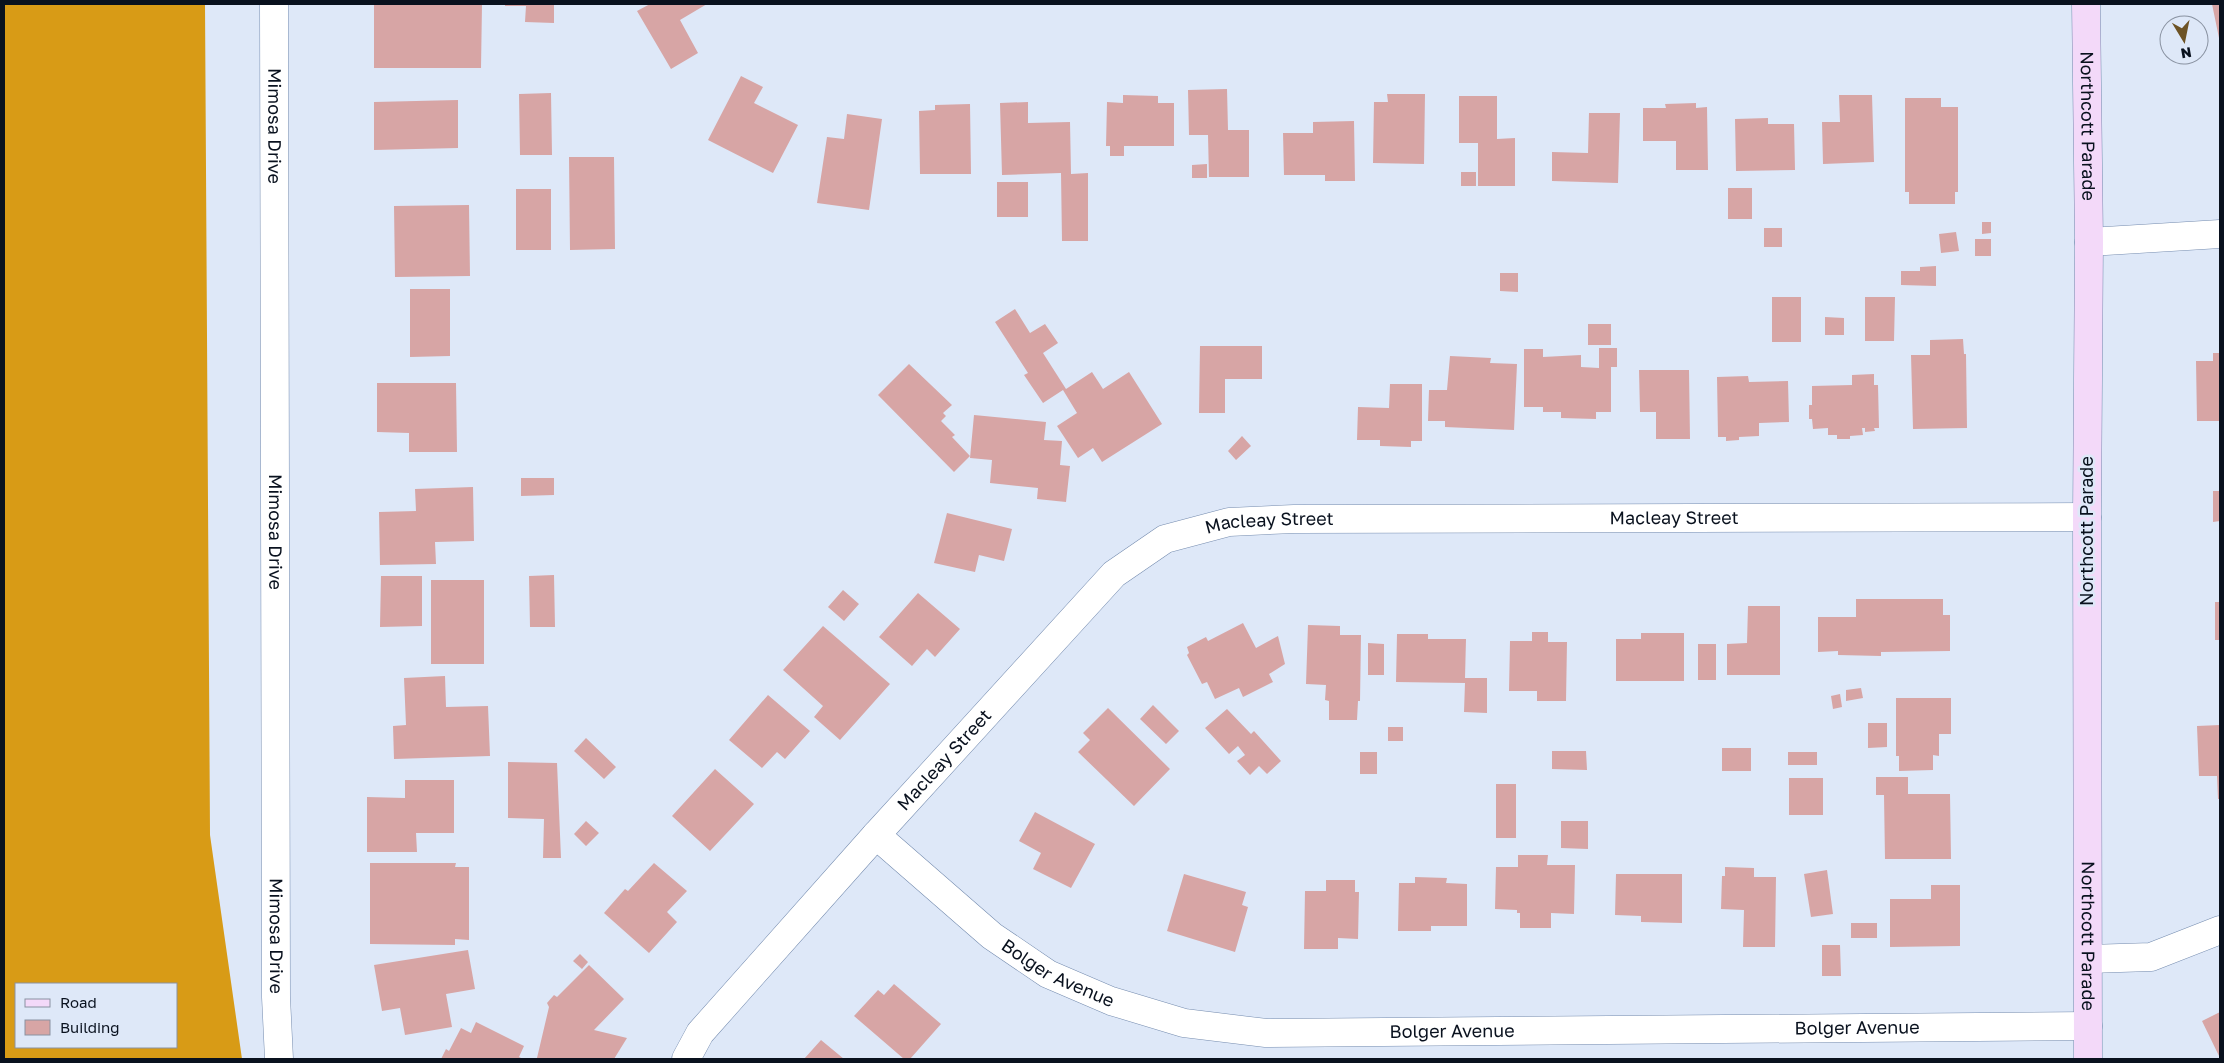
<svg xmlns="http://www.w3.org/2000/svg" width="2224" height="1063" font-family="'Golos Text',sans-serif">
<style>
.forest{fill:#d89b16;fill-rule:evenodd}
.building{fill:#d7a5a5}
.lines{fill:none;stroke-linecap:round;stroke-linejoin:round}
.street-casing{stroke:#758caf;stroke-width:29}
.secondary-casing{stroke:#758caf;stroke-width:29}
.street{stroke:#fff;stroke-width:28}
.secondary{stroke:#f3d9f9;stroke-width:28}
.labels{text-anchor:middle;stroke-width:5;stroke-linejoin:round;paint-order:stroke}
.street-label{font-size:18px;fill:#09111e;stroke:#dee8f8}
</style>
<rect width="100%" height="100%" fill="#dee8f8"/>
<path class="forest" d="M4 4H205L210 835 242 1059H4ZM16 984H176V1047H16Z"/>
<path class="building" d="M374 4H482L481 68H374Z
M505 4H554V23L525 22 526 6H505Z
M650 4H707L680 20 698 53 671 69 637 11Z
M2212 4H2220V38H2219Z
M741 76 763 87 754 103 798 125 773 173 708 140Z
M1227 89 1228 130H1249V177H1209L1208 135H1189L1188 90Z
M551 93 552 155H520L519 94Z
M1387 94H1425L1424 164 1373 163 1374 102H1388Z
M1123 95 1158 96V103H1174V146H1124V156H1110V146H1106L1107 102 1123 103Z
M1839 95H1872L1874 162 1823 164 1822 122H1840Z
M1459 96H1497V139L1515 138V186H1478V143H1459Z
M1905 98H1941V107H1958V192H1955V204H1909V192H1905Z
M458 100V148L374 150V102Z
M1028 102V123L1070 122 1071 174 1088 173V241H1062L1061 173 1002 175 1000 103Z
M1696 103V108L1707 107 1708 170H1676V141H1643V108H1666L1665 104Z
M970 104 971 174H920L919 111 935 110V105Z
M1589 113H1620L1618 183 1552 181V152L1588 153Z
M847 114 882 119 869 210 817 203 827 137 844 139Z
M1768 118V124H1794L1795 170 1736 171 1735 119Z
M1354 121 1355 181H1325V175H1284L1283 133H1313V122Z
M569 157H614L615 249 570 250Z
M1207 164V178H1192V165Z
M1461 172H1476V186H1461Z
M997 182H1028V217H997Z
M1728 188H1752V219H1728Z
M516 189H551V250H516Z
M469 205 470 276 395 277 394 206Z
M1982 222H1991V233L1982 234Z
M1764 228H1782V247H1764Z
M1956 232 1959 251 1941 253 1939 234Z
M1975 239H1991V256H1975Z
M1936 266V286L1901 285V271H1920V267Z
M1500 273H1518V292L1500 291Z
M410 289H450V356L410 357Z
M1772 297H1801V342H1772Z
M1865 297H1895L1894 341H1865Z
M1015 309 1030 333 1045 324 1058 343 1043 353 1066 389 1092 372 1103 389 1129 372 1162 424 1102 462 1093 448 1078 458 1057 426 1077 413 1063 390 1043 403 1024 375 1028 373 995 322Z
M1825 317 1844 318V335H1825Z
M1588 324H1611V345H1588Z
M1963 339 1964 354H1966L1967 428 1913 429 1911 355H1930V340Z
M1200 346H1262V379H1225V413H1199Z
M1599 348H1617V367H1611V412H1596V419L1561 418V412H1543V407H1524V349H1543V357L1581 355V367L1599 368Z
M2213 353H2220V421H2197L2196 361H2213Z
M1450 356 1491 358 1490 363 1517 364 1514 430 1445 427V421H1428L1429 390H1447Z
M909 364 952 405 943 413 946 416 941 421 955 435 952 437 970 456 954 472 878 395Z
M1639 370H1689L1690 439H1656V412H1640Z
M1874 374V385H1878L1879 428H1874L1875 431 1865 432V428H1862L1863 435 1850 436V439H1837V435H1828V428L1813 429 1812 419H1809V405H1812V386L1852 385V375Z
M1748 376 1749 382 1788 381 1789 422 1759 423V436L1739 437V440L1726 441V437H1718L1717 377Z
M377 383H456L457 452H409V433L377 432Z
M1390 384H1422V441H1411V447L1380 446V440H1357L1358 407 1389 408Z
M974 415 1046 422 1044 440 1062 441 1060 465 1070 466 1066 502 1037 499 1038 488 990 483 992 460 970 458Z
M1242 436 1251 446 1236 460 1228 451Z
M521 478H554V495L521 496Z
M473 487 474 541 435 542 436 564 380 565 379 512 416 511 415 489Z
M2213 491H2220V521L2213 522Z
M947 513 1012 529 1004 561 979 555 975 572 934 563Z
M554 575 555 627H530L529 576Z
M381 576H422V626L380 627Z
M431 580H484V664H431Z
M843 590 859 604 844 621 828 607Z
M918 593 960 629 935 657 927 649 912 666 879 637Z
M1856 599H1943V615H1950V651L1881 652V656L1838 655V651L1818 652V617H1856Z
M2215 602H2220V640H2215Z
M1748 606H1780V675H1727V644L1747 643Z
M1243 623 1256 648 1278 636 1285 664 1269 674 1273 682 1243 697 1239 688 1215 699 1207 682 1202 684 1187 655 1189 653 1187 647 1206 637 1208 641Z
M1308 625 1340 626V635H1361L1360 701H1358L1357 720H1329V701L1325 700 1326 685 1306 684Z
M823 626 890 684 840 740 814 717 823 706 783 670Z
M1532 632H1548V642H1567L1566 701H1537V691H1509L1510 641H1532Z
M1641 633H1684V681H1616V639H1641Z
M1397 634H1428V639H1466L1465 678H1487V713L1464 712 1465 683 1396 682Z
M1368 643 1384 644V675H1368Z
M1698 644H1716V680H1698Z
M445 676 446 707 488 706 490 756 394 759 393 726 406 725 404 678Z
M1861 688 1863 698 1846 701V690Z
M1840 694 1842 707 1833 709 1831 696Z
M768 695 810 731 785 759 777 752 762 768 729 740Z
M1896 698H1951V734H1939V756L1933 755V770L1899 771V756H1896Z
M1153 705 1179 731 1166 744 1140 719Z
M1108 708 1170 769 1134 806 1078 752 1090 740 1083 733Z
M1227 709 1251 734 1254 731 1281 761 1267 774 1259 766 1250 775 1237 761 1245 755 1238 746 1229 754 1205 728Z
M1868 723H1887V747L1868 748Z
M2220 725V799H2218L2217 776H2199L2197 726Z
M1388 727H1403V741H1388Z
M586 738 616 767 604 779 574 751Z
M1722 748H1751V771H1722Z
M1552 751H1586L1587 770 1552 769Z
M1360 752H1377V774H1360Z
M1788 752H1817V765H1788Z
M508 762 557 763 561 858H543L544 819 508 818Z
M715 769 754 804 710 851 672 816Z
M1876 777H1908V794H1950L1951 859H1885L1884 795H1876Z
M1789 778H1823V815H1789Z
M405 780H454V833H416L417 852H367V797L405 798Z
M1496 784H1516V838H1496Z
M1035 812 1095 844 1071 888 1033 869 1041 853 1019 841Z
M586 821 599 833 586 846 574 834Z
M1561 821H1588V849L1561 848Z
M1518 855H1548L1547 865H1575L1574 914 1551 913V928H1520V913H1517V910L1495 909 1496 867H1518Z
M370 863H456L455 867H469V940L455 939V945L370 944Z
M654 863 687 891 667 912 677 922 649 953 604 913 625 889 628 891Z
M1725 867 1754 868V877H1776L1775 947H1743L1744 910 1721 909 1722 876H1725Z
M1827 870 1833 914 1811 917 1804 874Z
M1184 874 1246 892 1242 905 1248 907 1235 952 1167 931Z
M1616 874H1682V923L1641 922V916L1615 915Z
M1415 877 1447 878 1446 883 1467 884V926H1431V931H1398L1399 883H1415Z
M1326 880H1355V892H1359L1358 939 1338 938V949H1304L1305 891H1326Z
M1931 885H1960V946L1890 947V899H1931Z
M1851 923H1877V938H1851Z
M1822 945H1840L1841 976H1822Z
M468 950 475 989 446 994 452 1027 405 1035 400 1008 382 1011 374 965Z
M580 954 588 962 582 969 573 961Z
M589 965 624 999 594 1030 627 1038 614 1059 537 1058 549 1007 547 1003 554 995 557 997Z
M894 984 941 1024 910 1059H904L854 1016 878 990 884 995Z
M2220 1012V1058L2202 1021Z
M476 1022 524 1046 519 1057 523 1059H441L446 1049 449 1051 461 1028 471 1033Z
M821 1040 844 1059H804Z"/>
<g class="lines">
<g class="street-casing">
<g id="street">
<path id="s1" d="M274 4 276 997 279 1059"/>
<path d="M2089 242 2220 234"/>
<path id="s2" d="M876 835 992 936 1048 974 1111 1001 1184 1023 1266 1033 2088 1026"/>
<path d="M2089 959 2151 957 2220 930"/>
<path id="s3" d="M686 1059 700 1033 876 835 1114 574 1165 539 1229 522 1294 519 2087 517"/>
</g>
</g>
<g class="secondary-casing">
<g id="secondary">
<path id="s4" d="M2086 4 2089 242 2087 517 2088 1059"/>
</g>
</g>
<use href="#street" class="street"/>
<use href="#secondary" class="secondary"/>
</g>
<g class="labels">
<g class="street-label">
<text dy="6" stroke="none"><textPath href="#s1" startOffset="122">Mimosa Drive</textPath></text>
<text dy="6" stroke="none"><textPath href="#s4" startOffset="122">Northcott Parade</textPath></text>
<text dy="6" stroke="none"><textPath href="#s3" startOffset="1221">Macleay Street</textPath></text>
<text dy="6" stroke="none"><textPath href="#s3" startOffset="816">Macleay Street</textPath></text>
<text transform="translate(2087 531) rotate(-90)" y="6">Northcott Parade</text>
<text dy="6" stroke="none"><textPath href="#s1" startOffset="528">Mimosa Drive</textPath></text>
<text dy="6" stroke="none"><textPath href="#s3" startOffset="396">Macleay Street</textPath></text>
<text dy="6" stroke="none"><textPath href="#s4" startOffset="932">Northcott Parade</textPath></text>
<text dy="6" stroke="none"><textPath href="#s1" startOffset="932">Mimosa Drive</textPath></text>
<text dy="6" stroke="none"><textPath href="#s2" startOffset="230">Bolger Avenue</textPath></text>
<text dy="6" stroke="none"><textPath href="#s2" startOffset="1040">Bolger Avenue</textPath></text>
<text dy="6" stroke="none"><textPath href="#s2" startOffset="635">Bolger Avenue</textPath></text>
</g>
</g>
<rect width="2224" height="1063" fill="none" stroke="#09111e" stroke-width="10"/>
<rect x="15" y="983" width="162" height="65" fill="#dee8f8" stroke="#8992a1"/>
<rect x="25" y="999" width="25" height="8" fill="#f3d9f9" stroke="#8992a1"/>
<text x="60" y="1008" font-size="15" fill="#09111e">Road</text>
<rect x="25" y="1020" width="25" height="15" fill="#d7a5a5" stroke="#8992a1"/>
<text x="60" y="1033" font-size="15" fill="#09111e">Building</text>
<g transform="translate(2184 40) rotate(170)"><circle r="24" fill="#dee8f8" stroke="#8992a1"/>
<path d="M0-4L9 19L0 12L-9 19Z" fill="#6d5325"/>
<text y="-8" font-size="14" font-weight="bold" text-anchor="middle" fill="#09111e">N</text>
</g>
</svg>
